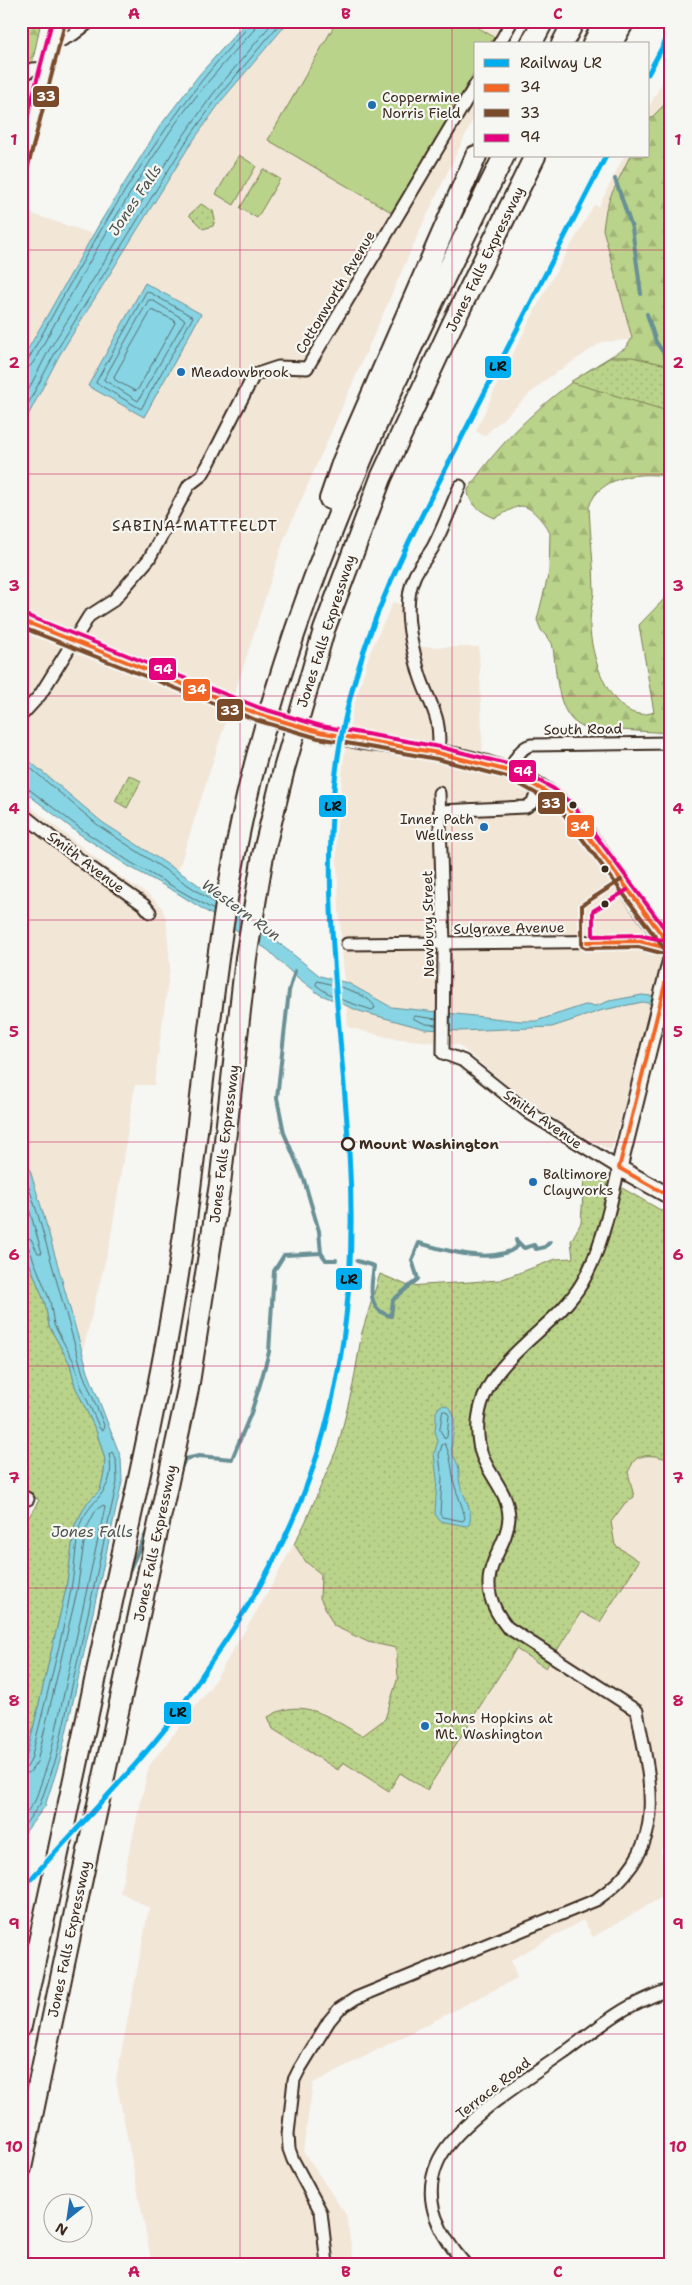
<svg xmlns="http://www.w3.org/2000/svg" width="692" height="2285" font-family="'Shantell Sans',sans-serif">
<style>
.built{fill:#f2e6d7}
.forest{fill:url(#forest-firs);stroke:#7a7e54}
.park{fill:url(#park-dots);stroke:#7a7e54}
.pitch{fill:#bad38a;stroke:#7a7e54}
.water{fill:#86d4e4;stroke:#689095}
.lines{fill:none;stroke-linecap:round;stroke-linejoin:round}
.shore{stroke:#596e6d;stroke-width:1}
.stream{stroke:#689095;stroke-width:4}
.minor-casing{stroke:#3b2a1e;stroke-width:15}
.secondary-casing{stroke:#3b2a1e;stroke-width:19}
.motorway-casing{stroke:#3b2a1e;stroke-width:24}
.minor{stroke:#f6f6f2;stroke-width:11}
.secondary{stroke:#f6f6f2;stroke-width:15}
.motorway{stroke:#f6f6f2;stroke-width:20}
.secondary-bridge-casing{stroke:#3b2a1e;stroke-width:19;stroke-linecap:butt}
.secondary-bridge{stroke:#f6f6f2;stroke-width:15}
.bus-1-casing{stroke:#f6f6f2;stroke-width:8}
.bus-2-casing{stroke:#f6f6f2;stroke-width:8}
.bus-3-casing{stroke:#f6f6f2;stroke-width:8}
.bus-1{stroke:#f26522;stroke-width:4}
.bus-2{stroke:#7a4b2a;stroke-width:4}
.bus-3{stroke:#e5007d;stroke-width:4}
.rail-1-casing{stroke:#f6f6f2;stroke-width:9}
.rail-1{stroke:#00aeef;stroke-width:5}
.grid{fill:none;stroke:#c2185b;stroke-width:1;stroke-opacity:0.55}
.poi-dot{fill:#1f6fb2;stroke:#f6f6f2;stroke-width:2}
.bus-dot{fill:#3b2a1e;stroke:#f6f6f2;stroke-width:2}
.stop-dot{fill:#f6f6f2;stroke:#3b2a1e;stroke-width:2.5}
.labels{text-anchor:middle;stroke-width:4.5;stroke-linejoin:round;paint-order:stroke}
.poi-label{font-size:14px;fill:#3b2a1e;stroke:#f6f6f2;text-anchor:start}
.street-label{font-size:14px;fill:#3b2a1e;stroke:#f6f6f2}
.stop-label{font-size:14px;font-weight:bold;fill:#3b2a1e;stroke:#f6f6f2;text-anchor:start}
.water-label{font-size:15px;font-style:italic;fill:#4e5450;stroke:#f6f6f2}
.neighbourhood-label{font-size:15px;letter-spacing:1px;fill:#3b2a1e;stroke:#f6f6f2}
.line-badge{stroke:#f6f6f2;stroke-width:2}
.badge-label{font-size:14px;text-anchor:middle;font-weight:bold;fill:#fff}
.pale-badge-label{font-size:14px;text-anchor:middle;font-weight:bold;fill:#111}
.neatline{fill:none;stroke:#c2185b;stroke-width:2}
.grid-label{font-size:16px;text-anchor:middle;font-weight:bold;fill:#c2185b}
</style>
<defs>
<pattern id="forest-firs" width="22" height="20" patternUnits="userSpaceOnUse" patternTransform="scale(1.25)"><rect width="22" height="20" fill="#bad38a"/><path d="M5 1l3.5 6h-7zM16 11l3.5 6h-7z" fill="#a1b577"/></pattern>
<pattern id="park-dots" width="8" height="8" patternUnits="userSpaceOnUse" patternTransform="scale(1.25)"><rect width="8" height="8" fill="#bad38a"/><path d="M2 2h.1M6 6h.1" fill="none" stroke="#a1b577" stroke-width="1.8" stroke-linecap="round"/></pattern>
</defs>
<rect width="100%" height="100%" fill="#f6f6f2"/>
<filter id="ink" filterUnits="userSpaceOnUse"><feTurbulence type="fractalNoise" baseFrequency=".02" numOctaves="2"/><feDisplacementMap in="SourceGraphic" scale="10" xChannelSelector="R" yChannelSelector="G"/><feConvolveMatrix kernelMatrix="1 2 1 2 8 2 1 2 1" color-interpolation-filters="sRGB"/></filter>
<g filter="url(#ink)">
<path class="built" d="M289 21H520L509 44H476V113L419 232 284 539 178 871 102 822 21 754V429L59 356 188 148 222 100Z
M671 66V347L639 339 602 342 545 380 484 436 476 431 497 385 545 291 594 205 599 206 624 156H648V109Z
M23 211 93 234 21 361V216Z
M393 602 409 607 415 647H479L483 763 563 805 671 956 611 1150 580 1135 552 1117 514 1091 459 1045 391 1038 348 1027 339 910 336 834 344 757 353 709 369 655Z
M21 799 116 874 149 895 161 906 166 918 170 967 154 1085H135L110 1242 83 1350 43 1213 29 1167 21 1153Z
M594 1172 671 1216V1846L661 1850 666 1895 593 1937 583 1920 511 1960 517 1978 313 2083 303 2151 346 2215 354 2264H152L116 2080 149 1908 120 1892 149 1766 212 1685 267 1594 305 1523 338 1446 353 1385 362 1332 380 1274 409 1286 500 1280 556 1259 573 1258 571 1241 581 1223 584 1179Z"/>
<path class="forest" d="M21 21H33L40 26 21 117Z
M671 79V477C643 471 599 475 589 507 590 535 594 564 594 592 593 602 590 612 590 623 589 654 612 728 654 712L639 625 671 592V733L586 728C556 720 557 673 553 648L552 643 541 630 537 620 549 572 550 533C545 524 532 506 521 506 513 507 502 515 495 518 483 513 468 504 468 490 505 432 566 380 626 348L632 338 603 229 606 209 611 195 630 156H648V121L664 105 667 83Z"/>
<path class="park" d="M201 204 213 211 215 220 213 226 203 229 189 215Z
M611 357H632L671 366V412L570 382Z
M129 775 141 781 127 808 115 801Z
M594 1172 671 1216V1461C662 1456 642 1452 634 1461 632 1464 630 1469 628 1472L634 1497 625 1503 611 1522 615 1545 639 1561 600 1622 581 1612 546 1668 516 1649 427 1790 400 1773 389 1791 343 1762 338 1770 273 1729 268 1717C303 1695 332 1719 362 1736L385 1719 398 1677 396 1648 368 1642 334 1626 320 1598 321 1574 306 1562 294 1544 305 1523 338 1446 353 1385 362 1332 380 1274 409 1286 500 1280 556 1259 573 1258 571 1241 581 1223 584 1179Z
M21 1242 45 1303 49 1326 70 1364 75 1386 97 1433 105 1459 104 1473 100 1490 87 1503 75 1525 66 1589 26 1759 21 1767V1512L29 1517 39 1500 21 1489Z"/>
<path class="pitch" d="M337 21H467L494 37 490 44H476V69L393 213 268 140Z
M239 155 256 166 234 205 216 194Z
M263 169 280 179 257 218 240 208Z"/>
<path class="water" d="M247 21H289L222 100 188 148 59 356 21 429V361L44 321 101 221 160 126 199 75Z
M145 283 201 314 144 417 88 386Z
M21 754 102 822 190 879 275 940 320 976 348 983 391 1007 521 1021H536L585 1005 596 1006 609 1001 642 995 671 998V1008L643 1002 603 1010 552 1027 460 1031 425 1029 359 1011 319 994 293 974 268 950 174 891 128 866 78 833 21 789Z
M21 1153 29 1167 43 1213 88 1372 121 1458 122 1482 60 1760 45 1806 21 1838V1767L26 1759 66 1589 75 1525 87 1503 100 1490 104 1473 105 1459 97 1433 75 1386 70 1364 49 1326 45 1303 21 1242Z
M445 1405C462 1413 450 1436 452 1451 453 1456 456 1460 458 1465 460 1471 458 1478 460 1484 464 1497 474 1512 469 1525L466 1526 440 1521 435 1514 437 1479 434 1454 438 1441 435 1431 436 1422V1412L440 1406Z"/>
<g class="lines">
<path class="shore" d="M147 291 193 317 141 409 96 383Z
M149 300H152L185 320 138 401 104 380Z
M152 310 174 320 175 323 138 389 135 391 115 380 114 377Z
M21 363 28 360C92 243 157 124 249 26L250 21
M21 369 28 368 33 363C76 285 119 207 169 133 194 96 224 63 254 30L256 21
M21 404 49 350 179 142 213 94 274 21
M21 417 55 353 184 145 218 97 282 21
M21 760 99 826 215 903
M21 785 26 787 81 829 130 862 214 910
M318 981C333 985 370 993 375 1008L372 1010C354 1004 331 998 316 985Z
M436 1025 426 1024 412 1018 415 1016 436 1019
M21 1164 38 1215 83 1374 104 1425 103 1430 100 1429 80 1384 74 1362 54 1325 50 1301 28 1246 21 1242
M21 1181 42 1253H38L31 1239 21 1236
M443 1411H446L449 1415 447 1437 445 1439 440 1430Z
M445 1444C451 1455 452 1470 454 1483 457 1495 463 1506 465 1518L463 1521 442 1517 440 1514 442 1479 439 1455 442 1445Z
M21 1769 27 1767 31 1760C44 1703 61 1646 71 1589 75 1569 75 1548 79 1528 87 1499 118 1494 109 1454L112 1452 116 1459 117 1482 56 1759 40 1804 21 1830
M21 1775 30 1772 37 1762 77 1591 86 1529 96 1510 103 1505 105 1507 50 1757 35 1801 21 1820"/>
<path class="stream" d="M615 179 632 228 641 294
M647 314 656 342 668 359H671
M295 971 289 991 277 1098 284 1133 304 1180 319 1231 321 1253 326 1260H336
M357 1261 374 1266C371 1286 366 1310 391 1316L393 1300 418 1279 412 1260 419 1243C445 1250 495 1266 518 1246L516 1240 524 1248 534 1245 536 1249 545 1247 550 1242
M179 1473 185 1459 199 1456 232 1459 251 1413 261 1381 269 1352 274 1271 284 1255 321 1253
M125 1580 149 1527"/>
<g class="minor-casing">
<path id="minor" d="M499 44 512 21
M52 45 74 34 91 21
M21 78 32 69 48 68
M21 716 40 695 89 616 114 600 149 559 189 485 202 475 208 465 254 375 278 367 307 368 476 84
M438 753C443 713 427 703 418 669 410 639 402 603 415 575 420 565 427 557 432 549 443 529 451 506 460 486
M509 771C515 761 519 748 531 745L671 743
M440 811 526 807 532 803 540 788
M21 813 84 863 144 905 150 912
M347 944 639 941 671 949
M21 1495 28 1499
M327 2264 321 2212 293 2160 289 2149 288 2134 294 2080 299 2070 329 2021 339 2009 356 1998 596 1900C671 1848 651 1787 637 1711L507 1627C491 1607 483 1586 494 1561 500 1547 508 1534 509 1518 509 1495 493 1480 484 1460 479 1450 477 1434 478 1423 482 1359 553 1333 582 1283 602 1249 610 1206 619 1168L529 1113 464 1061 443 1053 444 943 439 793
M465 2264C441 2236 421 2202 437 2164 453 2124 526 2080 561 2055 583 2040 605 2020 629 2007 643 2000 656 1994 671 1989"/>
</g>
<g class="secondary-casing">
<path id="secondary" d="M21 168 59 21
M21 620 39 627
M361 741C428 751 520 757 569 810 580 822 589 836 599 849 622 882 644 916 671 947
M671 959 619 1168 671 1197"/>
</g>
<g class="motorway-casing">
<path id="motorway" d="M531 44 543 21
M562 44 574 21
M593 44 605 21
M611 44 624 21
M330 499 343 461 476 156
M21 2026C52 1883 83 1740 113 1597 136 1492 160 1387 177 1281 205 1107 211 931 256 760 312 548 407 352 504 156
M21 2168 84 1869 188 1389 220 1184 246 958 263 855 284 769 324 630 381 478 451 327 535 156"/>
</g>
<use href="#minor" class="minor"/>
<use href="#secondary" class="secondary"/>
<use href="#motorway" class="motorway"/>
<g class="secondary-bridge-casing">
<path id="secondary-bridge" d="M39 627 258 714 319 732 361 741"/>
</g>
<use href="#secondary-bridge" class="secondary-bridge"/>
<g class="bus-1-casing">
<path id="bus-1" d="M21 620 258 714 319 732 438 753 509 771 550 794 568 809 671 947
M587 942 639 941 671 949
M619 1168 671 960
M619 1168 671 1197"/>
</g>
<g class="bus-2-casing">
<path id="bus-2" d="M27 170 65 23
M21 627 256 720 318 738 437 759 507 777 546 799 563 813 666 951
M621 880 582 905V946L586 948 638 947 669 955"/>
</g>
<g class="bus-3-casing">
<path id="bus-3" d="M21 142 52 21
M23 614 260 708 321 726 440 747 511 765 554 789 573 805 671 937
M627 890 593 911V936L639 935 671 942"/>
</g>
<use href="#bus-1" class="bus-1"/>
<use href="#bus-2" class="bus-2"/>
<use href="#bus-3" class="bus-3"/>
<g class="rail-1-casing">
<path id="rail-1" d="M648 74 671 31
M21 1890C72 1833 126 1779 173 1719 184 1704 194 1687 205 1671 228 1637 251 1603 270 1567 340 1436 358 1298 349 1152 341 1018 317 876 340 744 361 625 413 533 467 427 513 337 559 247 606 156"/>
</g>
<use href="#rail-1" class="rail-1"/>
</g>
</g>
<path class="grid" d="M240 21V2264M452 21V2264M21 250H671M21 474H671M21 696H671M21 920H671M21 1142H671M21 1366H671M21 1588H671M21 1812H671M21 2034H671"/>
<g class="poi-dot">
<circle cx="372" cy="105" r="5"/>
<circle cx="181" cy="372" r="5"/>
<circle cx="484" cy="827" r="5"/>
<circle cx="533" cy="1182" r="5"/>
<circle cx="425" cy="1726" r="5"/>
</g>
<g class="bus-dot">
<circle cx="573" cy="805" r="4.5"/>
<circle cx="605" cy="869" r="4.5"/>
<circle cx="605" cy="904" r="4.5"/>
</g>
<circle class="stop-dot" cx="348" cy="1144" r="6"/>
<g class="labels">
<g class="poi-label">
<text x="382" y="102">Coppermine<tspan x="382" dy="16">Norris Field</tspan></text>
<text x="191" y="377">Meadowbrook</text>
<text x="474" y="824" text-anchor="end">Inner Path<tspan x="474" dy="16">Wellness</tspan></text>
<text x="543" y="1179">Baltimore<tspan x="543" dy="16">Clayworks</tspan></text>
<text x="435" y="1723">Johns Hopkins at<tspan x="435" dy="16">Mt. Washington</tspan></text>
</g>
<g class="street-label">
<text transform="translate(485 259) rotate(-64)" y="5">Jones Falls Expressway</text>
<text transform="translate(335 292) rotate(-59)" y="5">Cottonworth Avenue</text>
<text transform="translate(326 631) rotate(-72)" y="5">Jones Falls Expressway</text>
<text transform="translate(583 729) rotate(-1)" y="5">South Road</text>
<text transform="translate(86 862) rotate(37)" y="5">Smith Avenue</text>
<text transform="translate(428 924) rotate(-91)" y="5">Newbury Street</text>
<text transform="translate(509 928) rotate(-1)" y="5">Sulgrave Avenue</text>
<text transform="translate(543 1119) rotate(35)" y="5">Smith Avenue</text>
<text transform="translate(224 1144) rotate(-83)" y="5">Jones Falls Expressway</text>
<text transform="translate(155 1543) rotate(-78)" y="5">Jones Falls Expressway</text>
<text transform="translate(69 1939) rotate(-78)" y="5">Jones Falls Expressway</text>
<text transform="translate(493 2088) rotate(-38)" y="5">Terrace Road</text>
</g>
<g class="stop-label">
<text x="359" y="1149">Mount Washington</text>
</g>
<g class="water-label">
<text transform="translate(135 200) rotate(-56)" y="5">Jones Falls</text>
<text transform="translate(241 910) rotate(36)" y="5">Western Run</text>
<text x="92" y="1537">Jones Falls</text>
</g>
<g class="neighbourhood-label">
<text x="195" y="531">SABINA-MATTFELDT</text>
</g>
</g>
<g class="line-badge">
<rect x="32" y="85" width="28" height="23" rx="5" fill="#7a4b2a"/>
<rect x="484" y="355" width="28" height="24" rx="5" fill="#00aeef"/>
<rect x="148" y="657" width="29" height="24" rx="5" fill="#e5007d"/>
<rect x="182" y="678" width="29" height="24" rx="5" fill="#f26522"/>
<rect x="216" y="698" width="28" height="24" rx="5" fill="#7a4b2a"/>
<rect x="508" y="759" width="29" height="24" rx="5" fill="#e5007d"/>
<rect x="537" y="791" width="29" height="24" rx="5" fill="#7a4b2a"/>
<rect x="318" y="794" width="29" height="24" rx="5" fill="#00aeef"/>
<rect x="566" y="814" width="29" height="24" rx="5" fill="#f26522"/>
<rect x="335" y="1267" width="28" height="24" rx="5" fill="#00aeef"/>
<rect x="163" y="1701" width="29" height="24" rx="5" fill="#00aeef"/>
</g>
<g class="badge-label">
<text x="46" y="101">33</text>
<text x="163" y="674">94</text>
<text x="197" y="694">34</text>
<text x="230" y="715">33</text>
<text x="523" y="776">94</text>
<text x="551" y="808">33</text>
<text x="580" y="831">34</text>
</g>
<g class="pale-badge-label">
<text x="498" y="371">LR</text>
<text x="333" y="811">LR</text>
<text x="349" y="1284">LR</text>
<text x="178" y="1717">LR</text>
</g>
<rect width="692" height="2285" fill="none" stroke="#f6f6f2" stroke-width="55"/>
<rect x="474" y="42" width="175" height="115" fill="#f6f6f2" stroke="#aba49d"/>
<rect x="484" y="59" width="25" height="8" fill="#00aeef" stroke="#aba49d"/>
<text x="520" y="68" font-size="15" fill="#3b2a1e">Railway LR</text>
<rect x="484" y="84" width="25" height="8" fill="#f26522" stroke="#aba49d"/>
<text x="520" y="92" font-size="15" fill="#3b2a1e">34</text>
<rect x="484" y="109" width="25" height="8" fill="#7a4b2a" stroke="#aba49d"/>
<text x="520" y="118" font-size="15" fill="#3b2a1e">33</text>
<rect x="484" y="134" width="25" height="8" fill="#e5007d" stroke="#aba49d"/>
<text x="520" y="142" font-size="15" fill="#3b2a1e">94</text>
<g transform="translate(68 2218) rotate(210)"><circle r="24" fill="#f6f6f2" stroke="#aba49d"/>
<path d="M0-4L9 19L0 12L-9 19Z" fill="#1f6fb2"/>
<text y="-8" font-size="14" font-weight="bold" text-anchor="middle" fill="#3b2a1e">N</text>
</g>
<rect x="28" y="28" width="636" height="2230" class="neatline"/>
<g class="grid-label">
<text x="134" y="19">A</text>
<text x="346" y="19">B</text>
<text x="558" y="19">C</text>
<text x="14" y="145">1</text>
<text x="678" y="145">1</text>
<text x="14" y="368">2</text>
<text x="678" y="368">2</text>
<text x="14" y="591">3</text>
<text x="678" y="591">3</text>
<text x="14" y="814">4</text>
<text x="678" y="814">4</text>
<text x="14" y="1037">5</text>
<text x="678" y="1037">5</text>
<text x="14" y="1260">6</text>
<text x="678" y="1260">6</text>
<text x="14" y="1483">7</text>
<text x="678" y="1483">7</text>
<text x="14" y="1706">8</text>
<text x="678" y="1706">8</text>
<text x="14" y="1929">9</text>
<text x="678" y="1929">9</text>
<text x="14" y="2152">10</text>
<text x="678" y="2152">10</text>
<text x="134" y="2277">A</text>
<text x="346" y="2277">B</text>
<text x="558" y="2277">C</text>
</g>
</svg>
